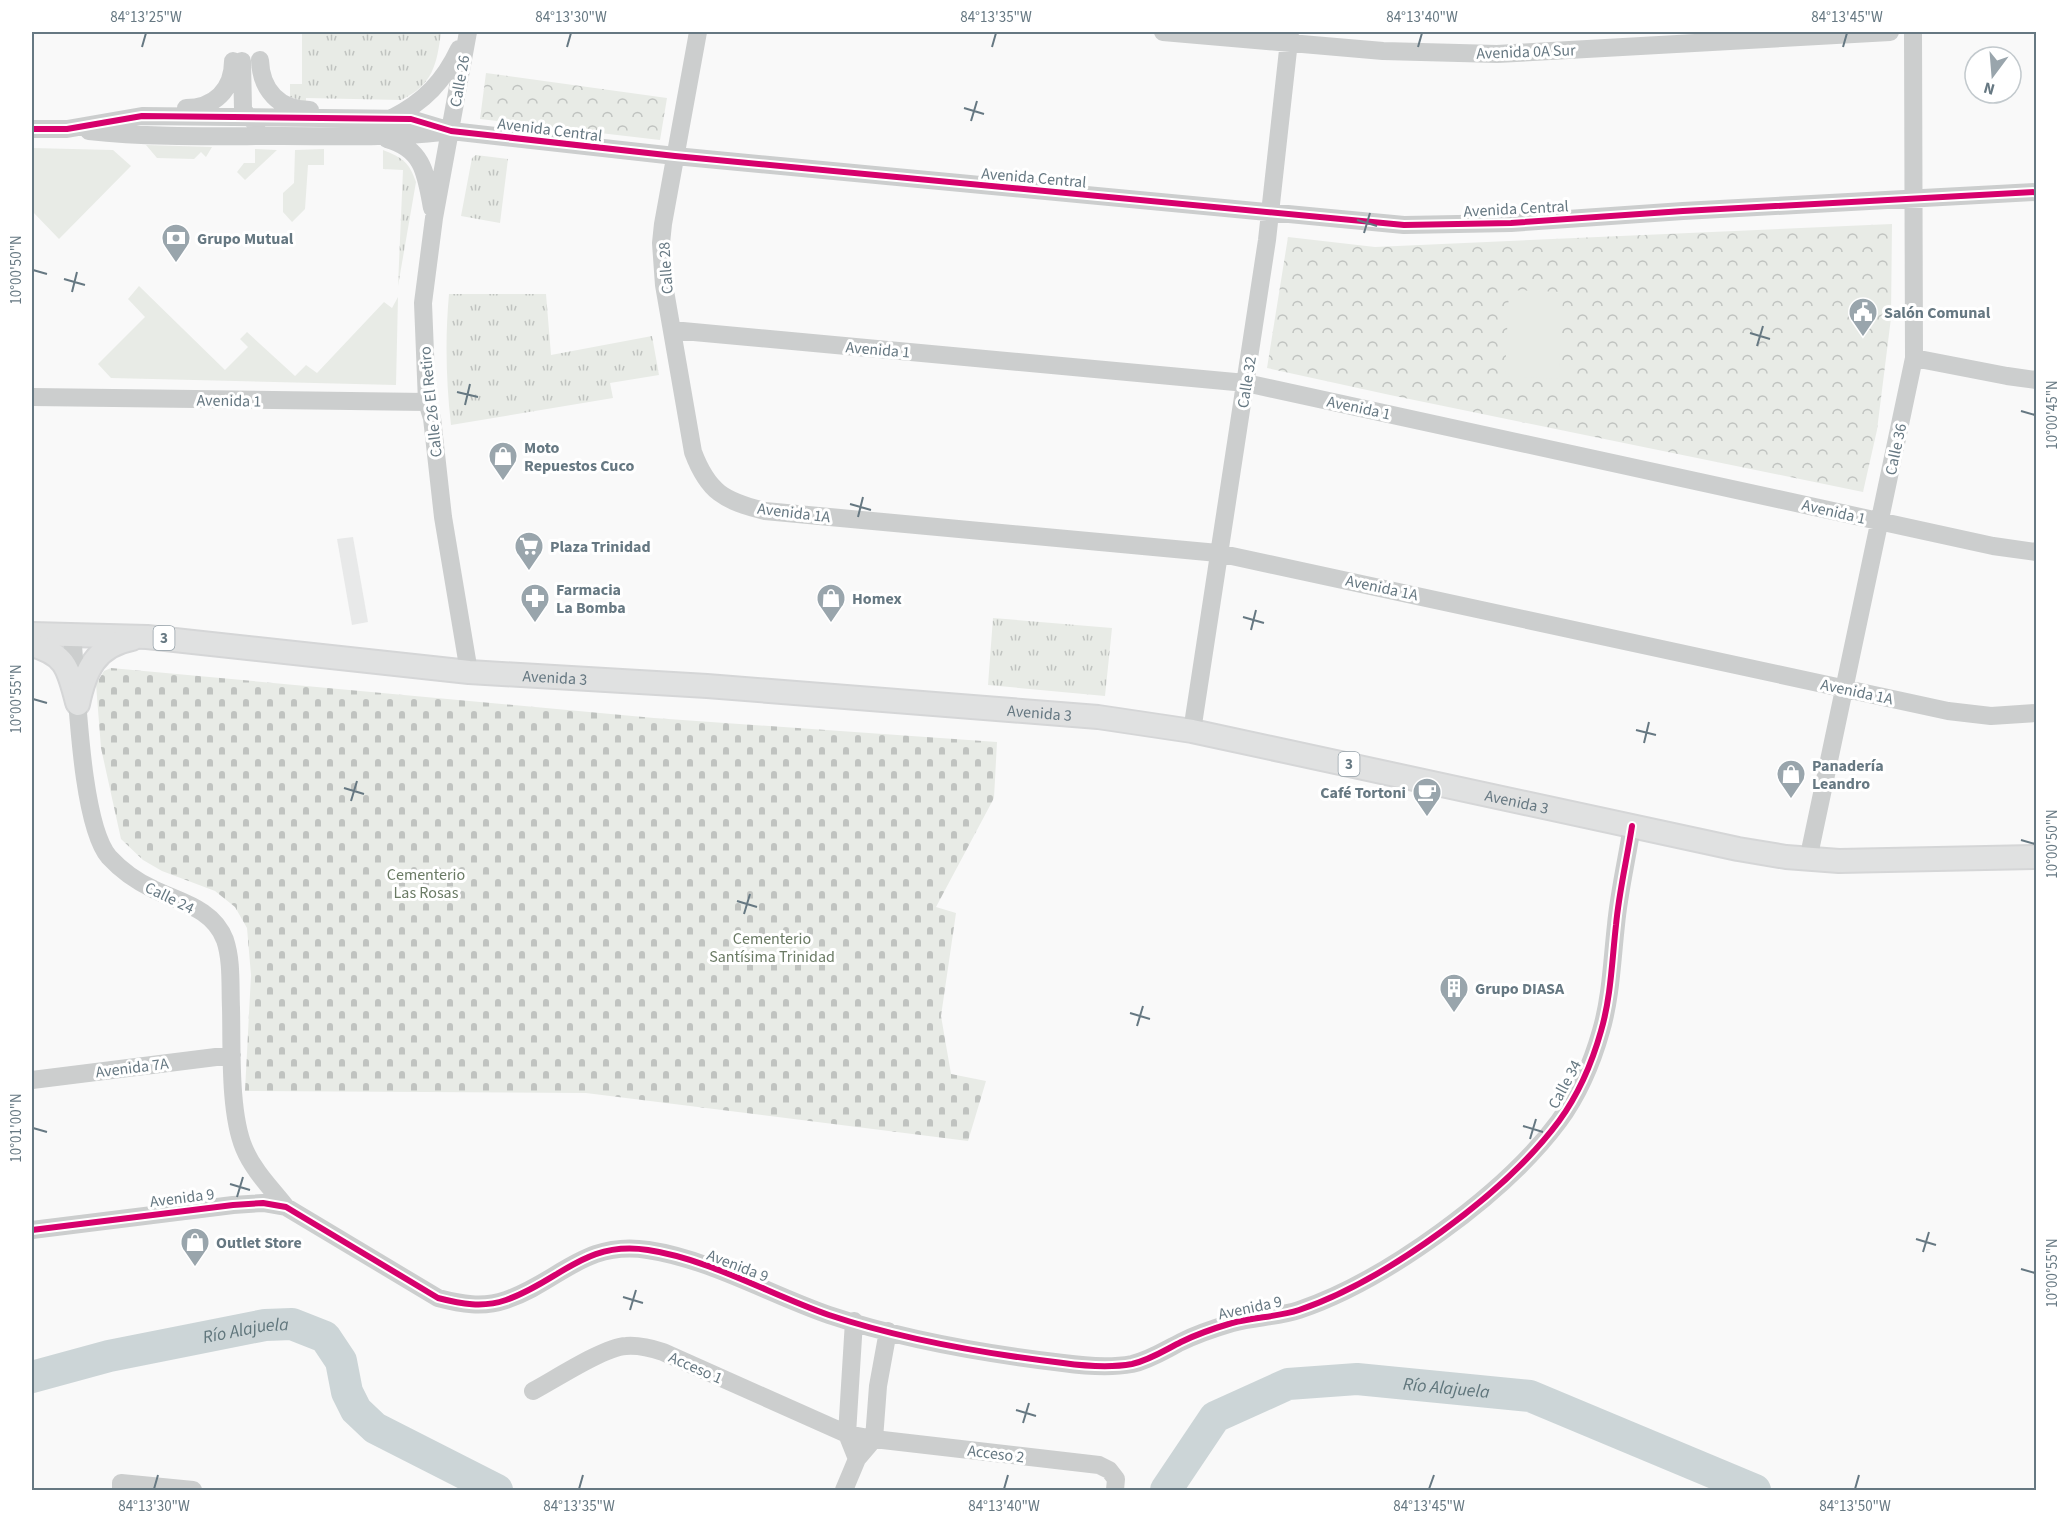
<svg xmlns="http://www.w3.org/2000/svg" width="2068" height="1522" font-family="'Source Sans 3',sans-serif">
<style>
.built{fill:#e8e9e9}
.grass{fill:url(#grass-tufts)}
.cemetery{fill:url(#cemetery-stones)}
.park{fill:url(#park-crowns)}
.garden{fill:#e8ebe6}
.lines{fill:none;stroke-linecap:round;stroke-linejoin:round}
.river{stroke:#ccd5d7;stroke-width:32}
.major-casing{stroke:#d5d6d7;stroke-width:26}
.minor{stroke:#cccece;stroke-width:18}
.major{stroke:#e0e1e1;stroke-width:22}
.cycleway-casing{stroke:#fff;stroke-width:10}
.cycleway{stroke:#d6006c;stroke-width:6}
.ticks{fill:none;stroke:#667882;stroke-width:2}
.labels{text-anchor:middle;stroke-width:6;stroke-linejoin:round;paint-order:stroke}
.shield{fill:#fff;stroke:#94a0a8;stroke-width:1.5}
.shield-label{font-size:15px;font-weight:bold;fill:#667882}
.street-label{font-size:16px;fill:#667882;stroke:#fff}
.poi-label{font-size:16px;font-weight:bold;fill:#667882;stroke:#fff;text-anchor:start}
.park-label{font-size:16px;fill:#6a7a64;stroke:#fff}
.water-label{font-size:18px;font-style:italic;fill:#60767c;stroke:#fff}
.neatline{fill:none;stroke:#667882;stroke-width:2}
.ticks-label{font-size:15px;text-anchor:middle;fill:#667882}
</style>
<defs>
<pattern id="grass-tufts" width="24" height="20" patternUnits="userSpaceOnUse" patternTransform="scale(1.5)"><rect width="24" height="20" fill="#e8ebe6"/><path d="M3 7l-1-3M5 7V3M7 7l1-3M15 17l-1-3M17 17v-4M19 17l1-3" fill="none" stroke="#c0c3c0"/></pattern>
<pattern id="cemetery-stones" width="16" height="16" patternUnits="userSpaceOnUse" patternTransform="scale(1.5)"><rect width="16" height="16" fill="#e8ebe6"/><path d="M2 7V4a2 2 0 0 1 4 0v3zM10 15v-3a2 2 0 0 1 4 0v3z" fill="#c0c3c0"/></pattern>
<pattern id="park-crowns" width="20" height="18" patternUnits="userSpaceOnUse" patternTransform="scale(1.5)"><rect width="20" height="18" fill="#e8ebe6"/><path d="M2 6a3 3 0 1 1 6 0M12 15a3 3 0 1 1 6 0" fill="none" stroke="#c0c3c0"/></pattern>
</defs>
<rect width="100%" height="100%" fill="#f9f9f9"/>
<path class="built" d="M353 537 368 622 352 625 337 539Z"/>
<path class="grass" d="M302 32H441C437 64 433 85 401 100L306 98V102L290 97V84H302Z
M383 150C403 158 409 162 416 182L398 286 403 170 383 169Z
M476 155 508 159 500 223 461 216 472 158Z
M449 294H546L551 355 652 336 659 375 610 383 613 398 451 425C446 381 445 338 449 294Z
M993 618 1112 628 1105 696 988 685Z"/>
<path class="cemetery" d="M111 668 654 718 997 742 994 798 936 907 956 913 941 1016 951 1074 986 1081 968 1141 586 1093 245 1091 251 975 247 928 235 907 215 891 162 871 143 860 121 839 101 748 96 684 104 671Z"/>
<path class="park" d="M486 73 667 98 660 140 480 119Z
M1892 224 1891 318 1877 430 1863 492 1390 395 1267 368 1288 237 1375 247Z"/>
<path class="garden" d="M146 145 212 147 206 157 201 152 194 159 157 158Z
M32 148 113 150 131 166 59 239 32 211Z
M255 149 277 150 245 180 237 172 244 163H255Z
M324 149V165H308L305 209 292 222 283 212V193L294 183 295 150Z
M139 286 225 370 248 347 240 339 247 332 295 376 306 365 317 373 384 302 392 308 398 297 396 385 111 378 98 364 145 317 128 299Z
M1509 290 1563 292 1559 379 1505 376Z"/>
<g class="lines">
<g class="river">
<path id="s1" d="M32 1377 109 1356 265 1325 292 1324 325 1337 341 1361 347 1392 356 1410 375 1428 497 1490"/>
<path id="s2" d="M1166 1490 1215 1417 1288 1384 1357 1379 1530 1396 1755 1490"/>
</g>
<g class="major-casing">
<g id="major">
<path id="s3" d="M32 634 147 637 469 672 707 686 1098 717 1192 731 1738 849 1786 857 1839 861 2036 857"/>
<path d="M32 645C67 655 68 669 77 702"/>
<path d="M78 704C85 671 95 646 132 639"/>
</g>
</g>
<path class="minor" d="M468 32 434 218 423 303 427 402 432 418 443 517 469 672
M698 32 663 224 661 243 664 285 693 452C708 492 724 501 765 511L1218 553 1948 711 1991 716 2036 713
M1163 32 1383 51 1497 54 1890 32
M260 60C261 90 279 110 310 110
M242 61 243 109 248 117 257 123
M186 108C214 108 233 90 233 61
M392 118C424 102 444 81 459 49
M32 129H67L142 116 411 119 451 131 675 156 1404 225 1511 223 1683 211 2036 192
M89 131C153 138 218 136 282 136 335 136 389 138 442 132
M387 139C424 149 426 175 432 208
M672 330 1246 383 1993 546 2036 552
M1914 358 2007 376 2036 380
M32 397 427 402
M72 634C77 683 80 823 109 857 121 870 136 881 153 889 179 902 213 908 225 940 232 961 230 985 231 1008 232 1047 229 1112 244 1148 253 1170 271 1188 286 1207
M1192 731 1267 240 1290 32
M1808 860 1914 358 1913 32
M32 1080 232 1055
M32 1230 233 1205 263 1203 286 1207 438 1298C461 1304 483 1308 506 1300 559 1282 584 1240 648 1250 709 1259 771 1295 829 1315 901 1339 987 1354 1063 1363 1085 1366 1110 1368 1132 1364 1150 1360 1165 1350 1181 1342 1197 1334 1215 1328 1232 1323 1254 1317 1278 1317 1299 1310 1385 1281 1505 1194 1559 1121 1578 1095 1592 1063 1601 1031 1611 997 1612 960 1616 925 1619 892 1627 859 1632 826
M854 1321 847 1434 857 1459 874 1439 878 1386 888 1331
M533 1391C554 1380 604 1347 626 1346 639 1345 651 1348 663 1352L847 1434 874 1439 1099 1465 1109 1470 1116 1479 1115 1490
M121 1490V1483L193 1490
M844 1490 857 1459"/>
<use href="#major" class="major"/>
<g class="cycleway-casing">
<path id="cycleway" d="M32 129H67L142 116 411 119 451 131 675 156 1404 225 1511 223 1683 211 2036 192
M32 1230 233 1205 263 1203 286 1207 438 1298C461 1304 483 1308 506 1300 559 1282 584 1240 648 1250 709 1259 771 1295 829 1315 901 1339 987 1354 1063 1363 1085 1366 1110 1368 1132 1364 1150 1360 1165 1350 1181 1342 1197 1334 1215 1328 1232 1323 1254 1317 1278 1317 1299 1310 1385 1281 1505 1194 1559 1121 1578 1095 1592 1063 1601 1031 1611 997 1612 960 1616 925 1619 892 1627 859 1632 826"/>
</g>
<use href="#cycleway" class="cycleway"/>
</g>
<path class="ticks" d="M142 47 146 33M567 47 571 33M992 47 996 33M1418 47 1422 33M1843 47 1847 33M964 108 984 114M971 121 977 101M1357 220 1377 226M1364 233 1370 213M33 270 47 274M64 279 85 285M72 292 77 272M1750 333 1770 339M1757 346 1763 326M457 392 478 397M465 405 470 384M2021 411 2035 415M850 504 871 510M858 517 863 497M1243 617 1264 623M1251 630 1256 610M33 699 47 703M1636 730 1656 735M1644 743 1649 722M344 788 364 794M351 801 357 781M2021 840 2035 844M737 901 757 907M744 914 750 894M1130 1013 1150 1019M1137 1026 1143 1006M1523 1126 1543 1132M33 1128 47 1132M1530 1139 1536 1119M230 1184 250 1190M237 1197 243 1177M1916 1239 1936 1245M1923 1252 1929 1232M2021 1269 2035 1273M623 1297 643 1303M630 1310 636 1290M1016 1410 1036 1416M1023 1423 1029 1403M154 1489 158 1475M579 1489 583 1475M1004 1489 1008 1475M1429 1489 1434 1475M1855 1489 1859 1475"/>
<defs>
<g id="bank-pin" transform="scale(1.5)"><path d="M0 17L-7.5 6A9.5 9.5 0 1 1 7.5 6Z" fill="#99a5ac" stroke="#fff"/><path d="M-6-4H6V4H-6ZM0-2.3a2.3 2.3 0 1 0 0 4.6a2.3 2.3 0 1 0 0-4.6Z" fill="#fff"/></g>
<g id="civic-pin" transform="scale(1.5)"><path d="M0 17L-7.5 6A9.5 9.5 0 1 1 7.5 6Z" fill="#99a5ac" stroke="#fff"/><path d="M-.6-6.5H3V-4.5H.6V-3L4-1V1h2V6H-6V1h2V-1L-.6-3ZM-1.2 2.5V6h2.4V2.5Z" fill="#fff"/></g>
<g id="shop-pin" transform="scale(1.5)"><path d="M0 17L-7.5 6A9.5 9.5 0 1 1 7.5 6Z" fill="#99a5ac" stroke="#fff"/><path d="M-5-2.5h2.3a2.7 3.5 0 0 1 5.4 0H5L5.5 6h-11ZM-1.5-2.5h3a1.5 2.3 0 0 0-3 0Z" fill="#fff"/></g>
<g id="supermarket-pin" transform="scale(1.5)"><path d="M0 17L-7.5 6A9.5 9.5 0 1 1 7.5 6Z" fill="#99a5ac" stroke="#fff"/><path d="M-6-5.5h2.5l.6 2H6L4.5 2H-2.5L-4.4-4H-6ZM-1.5 3.2a1.3 1.3 0 1 0 .1 0ZM3 3.2a1.3 1.3 0 1 0 .1 0Z" fill="#fff"/></g>
<g id="pharmacy-pin" transform="scale(1.5)"><path d="M0 17L-7.5 6A9.5 9.5 0 1 1 7.5 6Z" fill="#99a5ac" stroke="#fff"/><path d="M-2-6h4v4h4v4h-4v4h-4v-4h-4v-4h4Z" fill="#fff"/></g>
<g id="cafe-pin" transform="scale(1.5)"><path d="M0 17L-7.5 6A9.5 9.5 0 1 1 7.5 6Z" fill="#99a5ac" stroke="#fff"/><path d="M-5.5-4.5H6V0H3Q3 3.5 0 3.5H-2.5Q-5.5 3.5-5.5 0ZM3-3.2v2h1.7v-2ZM-6 4.5H4V6H-6Z" fill="#fff"/></g>
<g id="building-pin" transform="scale(1.5)"><path d="M0 17L-7.5 6A9.5 9.5 0 1 1 7.5 6Z" fill="#99a5ac" stroke="#fff"/><path d="M-4-6H4V6H1V3H-1V6H-4ZM-2.5-4.3h1.7v1.8h-1.7ZM.8-4.3h1.7v1.8H.8ZM-2.5-1h1.7V.8h-1.7ZM.8-1h1.7V.8H.8Z" fill="#fff"/></g>
</defs>
<g fill-rule="evenodd">
<use href="#bank-pin" x="176" y="238"/>
<use href="#civic-pin" x="1863" y="312"/>
<use href="#shop-pin" x="503" y="456"/>
<use href="#supermarket-pin" x="529" y="546"/>
<use href="#pharmacy-pin" x="535" y="598"/>
<use href="#shop-pin" x="831" y="598"/>
<use href="#shop-pin" x="1791" y="774"/>
<use href="#cafe-pin" x="1427" y="792"/>
<use href="#building-pin" x="1454" y="988"/>
<use href="#shop-pin" x="195" y="1242"/>
</g>
<g class="labels">
<g class="shield">
<rect x="153.5" y="626" width="21" height="24" rx="4.5"/>
<rect x="1338.5" y="752" width="21" height="24" rx="4.5"/>
</g>
<g class="shield-label">
<text x="164" y="643">3</text>
<text x="1349" y="769">3</text>
</g>
<g class="street-label">
<text transform="translate(1526 51) rotate(-2)" y="6">Avenida 0A Sur</text>
<text transform="translate(459 81) rotate(-80)" y="6">Calle 26</text>
<text transform="translate(550 129) rotate(7)" y="6">Avenida Central</text>
<text transform="translate(1034 177) rotate(5)" y="6">Avenida Central</text>
<text transform="translate(1516 208) rotate(-3)" y="6">Avenida Central</text>
<text transform="translate(665 268) rotate(-94)" y="6">Calle 28</text>
<text transform="translate(878 349) rotate(5)" y="6">Avenida 1</text>
<text transform="translate(1246 382) rotate(-81)" y="6">Calle 32</text>
<text transform="translate(229 400) rotate(1)" y="6">Avenida 1</text>
<text transform="translate(430 402) rotate(-96)" y="6">Calle 26 El Retiro</text>
<text transform="translate(1359 407) rotate(12)" y="6">Avenida 1</text>
<text transform="translate(1895 449) rotate(-78)" y="6">Calle 36</text>
<text transform="translate(1834 511) rotate(13)" y="6">Avenida 1</text>
<text transform="translate(794 512) rotate(7)" y="6">Avenida 1A</text>
<text transform="translate(1382 587) rotate(12)" y="6">Avenida 1A</text>
<text dy="6" stroke="none"><textPath href="#s3" startOffset="525">Avenida 3</textPath></text>
<text transform="translate(1857 691) rotate(12)" y="6">Avenida 1A</text>
<text dy="6" stroke="none"><textPath href="#s3" startOffset="1011">Avenida 3</textPath></text>
<text dy="6" stroke="none"><textPath href="#s3" startOffset="1497">Avenida 3</textPath></text>
<text transform="translate(170 897) rotate(26)" y="6">Calle 24</text>
<text transform="translate(132 1067) rotate(-7)" y="6">Avenida 7A</text>
<text transform="translate(1564 1084) rotate(-62)" y="6">Calle 34</text>
<text transform="translate(182 1197) rotate(-7)" y="6">Avenida 9</text>
<text transform="translate(738 1265) rotate(21)" y="6">Avenida 9</text>
<text transform="translate(1250 1307) rotate(-12)" y="6">Avenida 9</text>
<text transform="translate(696 1367) rotate(24)" y="6">Acceso 1</text>
<text transform="translate(996 1453) rotate(7)" y="6">Acceso 2</text>
</g>
<g class="poi-label">
<text x="197" y="244">Grupo Mutual</text>
<text x="1884" y="318">Salón Comunal</text>
<text x="524" y="453">Moto<tspan x="524" dy="18">Repuestos Cuco</tspan></text>
<text x="550" y="552">Plaza Trinidad</text>
<text x="556" y="595">Farmacia<tspan x="556" dy="18">La Bomba</tspan></text>
<text x="852" y="604">Homex</text>
<text x="1812" y="771">Panadería<tspan x="1812" dy="18">Leandro</tspan></text>
<text x="1406" y="798" text-anchor="end">Café Tortoni</text>
<text x="1475" y="994">Grupo DIASA</text>
<text x="216" y="1248">Outlet Store</text>
</g>
<g class="park-label">
<text x="426" y="880">Cementerio<tspan x="426" dy="18">Las Rosas</tspan></text>
<text x="772" y="944">Cementerio<tspan x="772" dy="18">Santísima Trinidad</tspan></text>
</g>
<g class="water-label">
<text dy="6" stroke="none"><textPath href="#s1" startOffset="219">Río Alajuela</textPath></text>
<text dy="6" stroke="none"><textPath href="#s2" startOffset="327">Río Alajuela</textPath></text>
</g>
</g>
<rect width="2068" height="1522" fill="none" stroke="#ffffff" stroke-width="66"/>
<g transform="translate(1993 75) rotate(196)"><circle r="28" fill="#ffffff" stroke="#c2c9cd" stroke-width="1.5"/>
<path d="M0-4.5L10 22L0 15L-10 22Z" fill="#99a5ac"/>
<text y="-9" font-size="16" font-weight="bold" text-anchor="middle" fill="#667882">N</text>
</g>
<rect x="33" y="33" width="2002" height="1456" class="neatline"/>
<g class="ticks-label">
<text x="146" y="22">84°13'25"W</text>
<text x="571" y="22">84°13'30"W</text>
<text x="996" y="22">84°13'35"W</text>
<text x="1422" y="22">84°13'40"W</text>
<text x="1847" y="22">84°13'45"W</text>
<text transform="translate(16 270) rotate(-90)" y="5">10°00'50"N</text>
<text transform="translate(2052 415) rotate(-90)" y="5">10°00'45"N</text>
<text transform="translate(16 699) rotate(-90)" y="5">10°00'55"N</text>
<text transform="translate(2052 844) rotate(-90)" y="5">10°00'50"N</text>
<text transform="translate(16 1128) rotate(-90)" y="5">10°01'00"N</text>
<text transform="translate(2052 1273) rotate(-90)" y="5">10°00'55"N</text>
<text x="154" y="1511">84°13'30"W</text>
<text x="579" y="1511">84°13'35"W</text>
<text x="1004" y="1511">84°13'40"W</text>
<text x="1429" y="1511">84°13'45"W</text>
<text x="1855" y="1511">84°13'50"W</text>
</g>
</svg>
